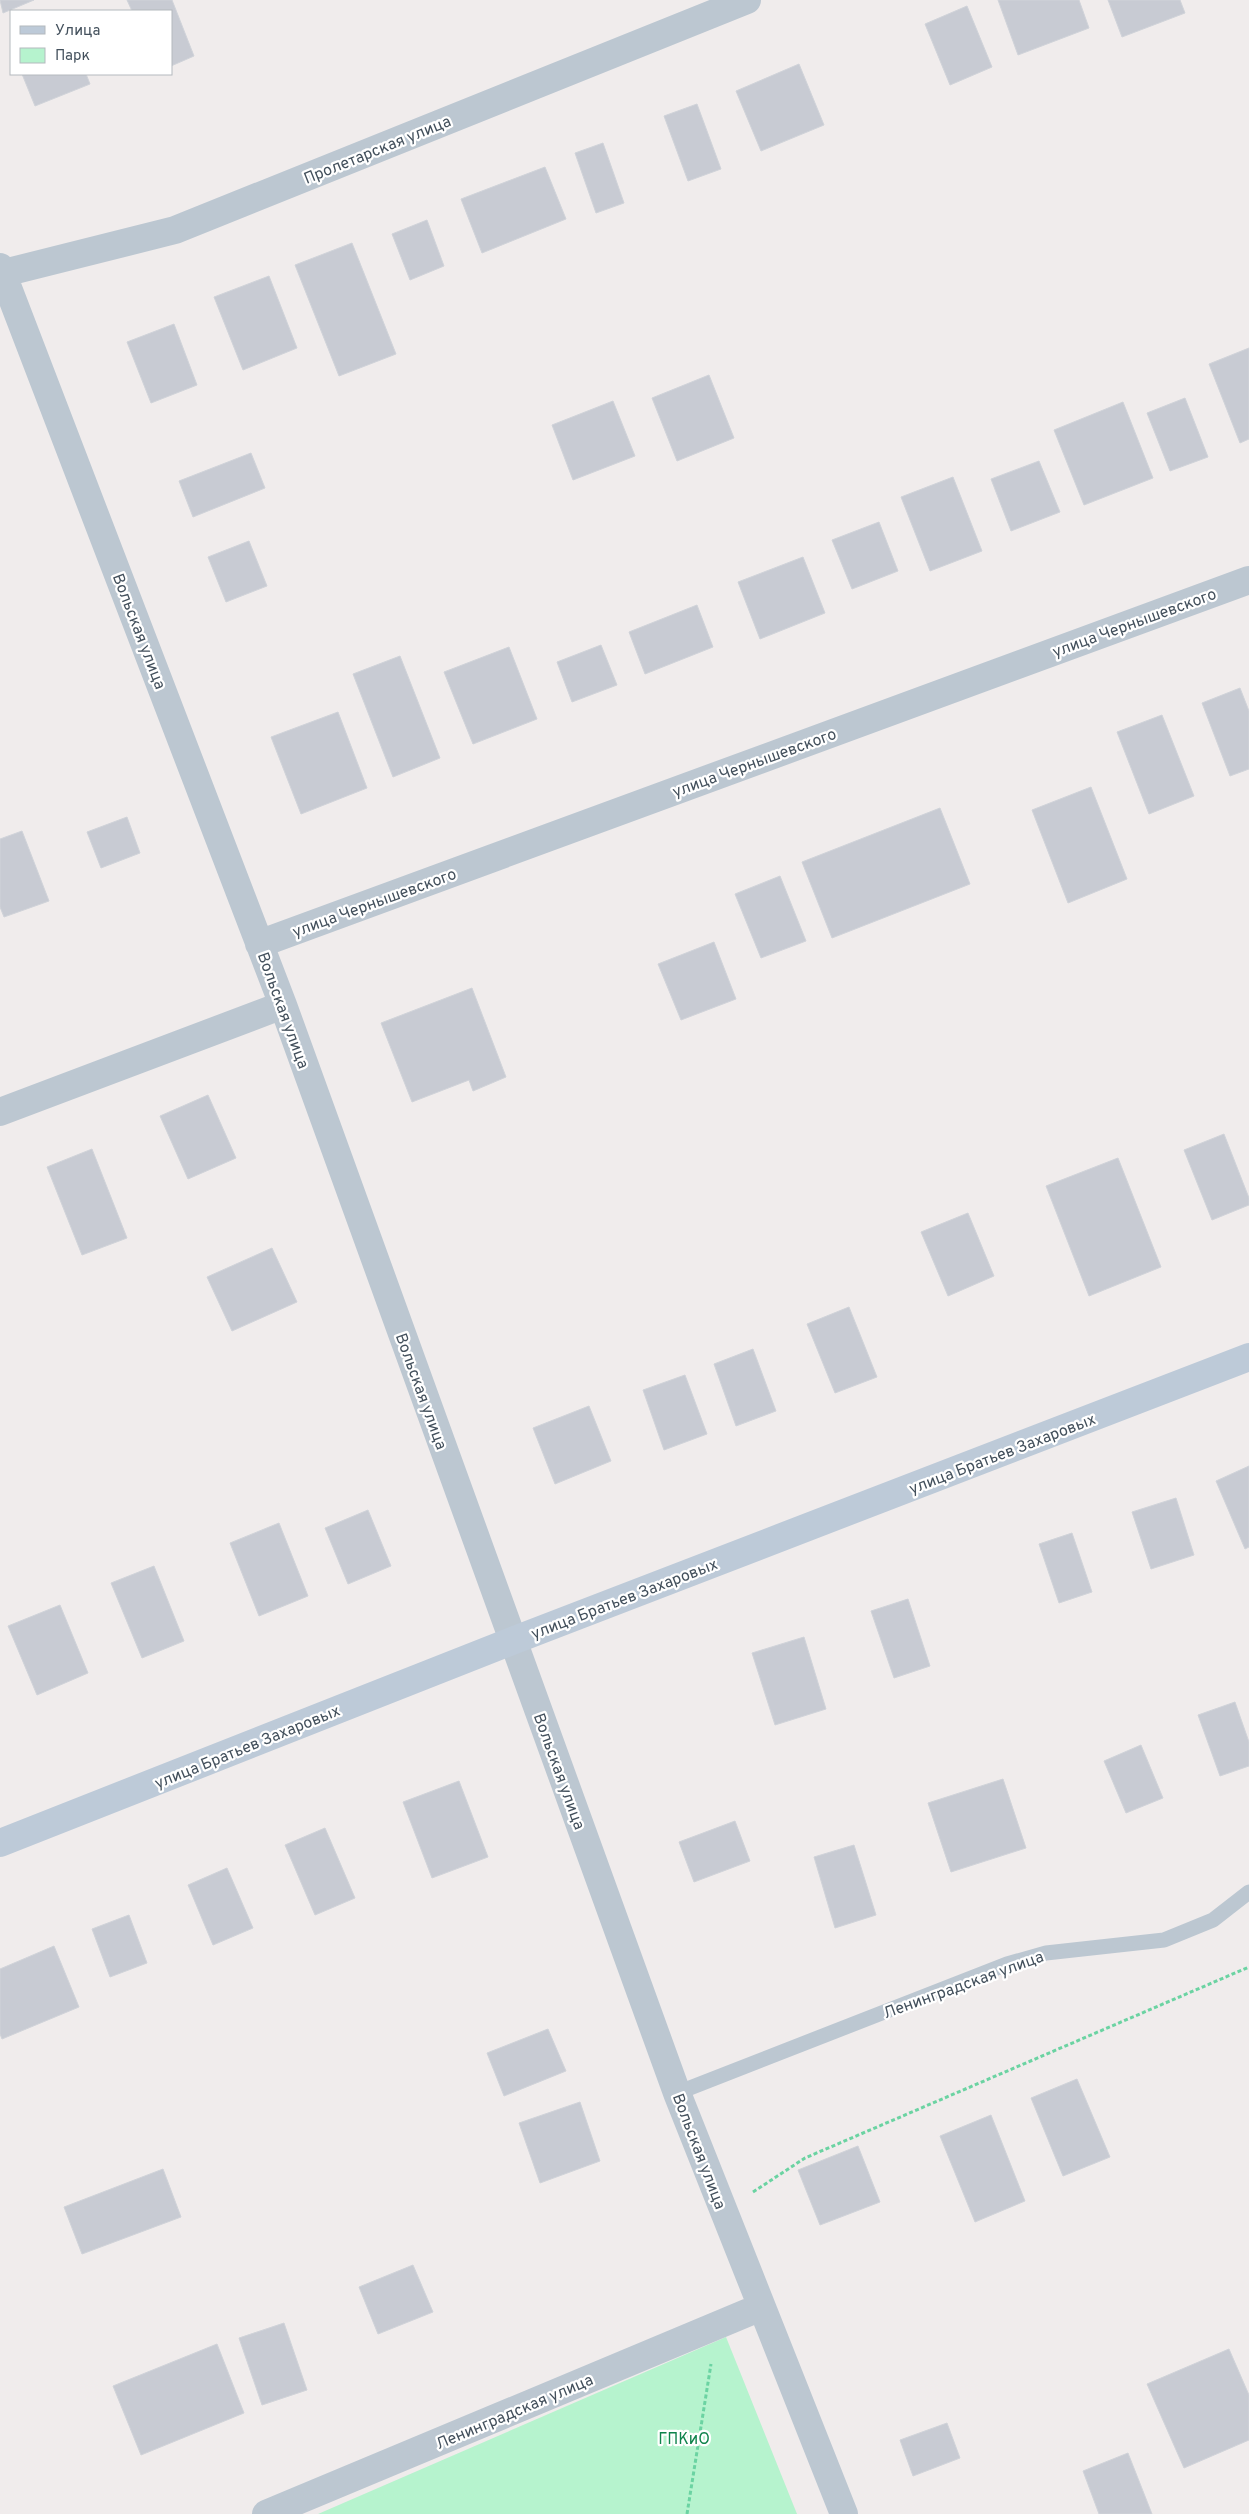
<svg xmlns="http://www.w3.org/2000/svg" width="1249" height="2514" font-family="Overpass,sans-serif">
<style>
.green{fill:#b6f3ce}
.building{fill:#c8cbd3;stroke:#d0d3d9}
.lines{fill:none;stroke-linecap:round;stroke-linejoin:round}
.path{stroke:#6bd3a2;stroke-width:3;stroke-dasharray:4 2.5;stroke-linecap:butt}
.lane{stroke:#bcc7d1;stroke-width:15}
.street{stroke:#bcc7d1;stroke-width:28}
.secondary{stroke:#bdcad8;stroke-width:28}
.labels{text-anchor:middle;stroke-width:4.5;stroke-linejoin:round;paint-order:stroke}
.street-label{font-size:16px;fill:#43505c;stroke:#fff}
.park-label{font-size:16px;fill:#0e834b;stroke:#fff}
</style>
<rect width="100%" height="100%" fill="#f0ecec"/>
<path class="green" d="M726 2337 797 2514H317H318Z"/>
<path class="building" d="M0 0H34L3 13Z
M127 0H172L194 56 171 66V11H132Z
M998 0H1079L1089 28 1018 55Z
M1108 0H1180L1185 13 1122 37Z
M967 6 992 67 950 85 925 24Z
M799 64 824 125 761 151 736 91Z
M22 74H86L90 84 35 106Z
M697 104 721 169 688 181 664 116Z
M603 143 624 203 596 213 575 153Z
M545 167 566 219 482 253 461 199Z
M427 220 444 266 410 280 392 234Z
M352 243 396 354 339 376 295 265Z
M269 276 297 348 243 370 214 297Z
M174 324 197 385 151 403 127 342Z
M1249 348V439L1240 443 1209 364Z
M709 375 734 438 677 461 652 398Z
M1185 398 1208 457 1170 471 1147 413Z
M613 401 635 456 573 480 552 425Z
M1123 402 1153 478 1084 505 1054 430Z
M251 453 265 488 193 517 179 481Z
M1039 461 1060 512 1011 531 991 479Z
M953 477 982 551 930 571 901 497Z
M879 522 898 571 852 589 832 540Z
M249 541 267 586 226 602 208 557Z
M803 557 825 613 760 639 738 582Z
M697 605 713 647 645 674 629 632Z
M601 645 617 685 572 702 557 662Z
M509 647 537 719 473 744 444 672Z
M400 656 440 758 393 777 353 674Z
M1240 688 1249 711V769L1230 776 1202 703Z
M338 712 367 788 301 814 271 737Z
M1162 715 1194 796 1149 814 1117 732Z
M1091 787 1127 879 1068 903 1032 810Z
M940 808 970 884 832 938 802 862Z
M127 817 140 853 101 868 87 832Z
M22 831 49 901 4 917 0 907V839Z
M780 876 806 941 761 958 735 894Z
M714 942 736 999 681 1020 658 964Z
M472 988 506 1077 473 1091 469 1080 412 1102 381 1023Z
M208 1095 236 1158 188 1179 160 1116Z
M1224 1134 1249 1198V1205L1212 1220 1184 1150Z
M92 1149 127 1238 82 1255 47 1167Z
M1118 1158 1161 1267 1089 1296 1046 1186Z
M968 1213 994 1276 948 1296 921 1232Z
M272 1248 297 1302 232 1331 207 1277Z
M849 1307 877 1377 835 1393 807 1324Z
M753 1349 776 1411 736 1426 714 1364Z
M685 1375 707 1434 664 1450 643 1390Z
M589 1406 611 1461 555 1484 533 1428Z
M1249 1466V1547L1245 1549 1216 1481Z
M1176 1498 1194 1555 1151 1569 1132 1512Z
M368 1510 391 1566 348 1584 325 1528Z
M279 1523 308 1596 259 1616 230 1543Z
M1072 1533 1092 1592 1059 1603 1039 1544Z
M154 1566 184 1641 142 1658 111 1583Z
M908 1599 930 1666 894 1678 871 1611Z
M60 1605 88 1673 37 1695 8 1626Z
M804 1637 826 1709 775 1725 752 1653Z
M1235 1702 1249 1742V1766L1220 1776 1198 1715Z
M1141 1745 1163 1798 1126 1813 1104 1761Z
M1003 1779 1026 1848 951 1872 928 1803Z
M459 1781 488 1857 432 1878 403 1802Z
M735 1821 750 1861 694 1882 679 1842Z
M325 1828 355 1898 315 1915 285 1845Z
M854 1845 876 1915 835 1928 814 1857Z
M227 1868 253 1928 213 1945 188 1885Z
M129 1915 147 1963 110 1977 92 1929Z
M54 1946 79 2007 2 2039 0 2034V1969Z
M548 2029 566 2071 504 2096 487 2053Z
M1077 2079 1110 2157 1063 2176 1031 2098Z
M580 2102 600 2161 540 2183 519 2123Z
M991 2115 1025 2201 975 2222 940 2136Z
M858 2146 880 2202 820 2225 798 2170Z
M163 2169 181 2217 82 2254 64 2207Z
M413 2265 433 2312 378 2334 359 2287Z
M284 2323 307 2390 262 2405 239 2338Z
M217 2344 244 2413 141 2455 113 2386Z
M1229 2349 1249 2395V2440L1184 2468 1147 2384Z
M947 2423 960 2458 913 2476 900 2440Z
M1128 2453 1152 2514H1099L1083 2471Z"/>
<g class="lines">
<path class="path" d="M753 2192 805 2158 1249 1967
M687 2514 711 2364"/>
<path class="lane" d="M677 2093 1007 1964 1046 1953 1164 1940 1213 1920 1249 1892"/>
<path class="street" d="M0 267 283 1005 677 2093 844 2514
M0 274 175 230 747 0
M259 944 1249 580
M0 1112 283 1005
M266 2514 761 2307"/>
<path class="secondary" d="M0 1843 512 1641 1249 1357"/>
</g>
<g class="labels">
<g class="street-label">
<text transform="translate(377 149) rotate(-22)" y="6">Пролетарская улица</text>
<text transform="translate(1134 622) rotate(-20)" y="6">улица Чернышевского</text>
<text transform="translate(140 631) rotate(69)" y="6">Вольская улица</text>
<text transform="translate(754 762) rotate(-20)" y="6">улица Чернышевского</text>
<text transform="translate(374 902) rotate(-20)" y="6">улица Чернышевского</text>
<text transform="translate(284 1010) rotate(70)" y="6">Вольская улица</text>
<text transform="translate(422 1391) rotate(70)" y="6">Вольская улица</text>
<text transform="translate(1002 1453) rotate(-21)" y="6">улица Братьев Захаровых</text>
<text transform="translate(624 1598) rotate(-21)" y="6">улица Братьев Захаровых</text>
<text transform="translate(247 1746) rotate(-22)" y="6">улица Братьев Захаровых</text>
<text transform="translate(560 1771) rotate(70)" y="6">Вольская улица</text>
<text transform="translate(963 1984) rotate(-20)" y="6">Ленинградская улица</text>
<text transform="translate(700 2151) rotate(69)" y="6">Вольская улица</text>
<text transform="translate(514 2411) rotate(-23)" y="6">Ленинградская улица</text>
</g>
<g class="park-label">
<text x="684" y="2444">ГПКиО</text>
</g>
</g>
<rect x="10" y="10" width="162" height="65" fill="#ffffff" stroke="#b4b9be"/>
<rect x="20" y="26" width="25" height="8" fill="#bdcad8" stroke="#b4b9be"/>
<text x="55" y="35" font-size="15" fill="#43505c">Улица</text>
<rect x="20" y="48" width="25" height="15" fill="#b6f3ce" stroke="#b4b9be"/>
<text x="55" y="60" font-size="15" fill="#43505c">Парк</text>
</svg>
